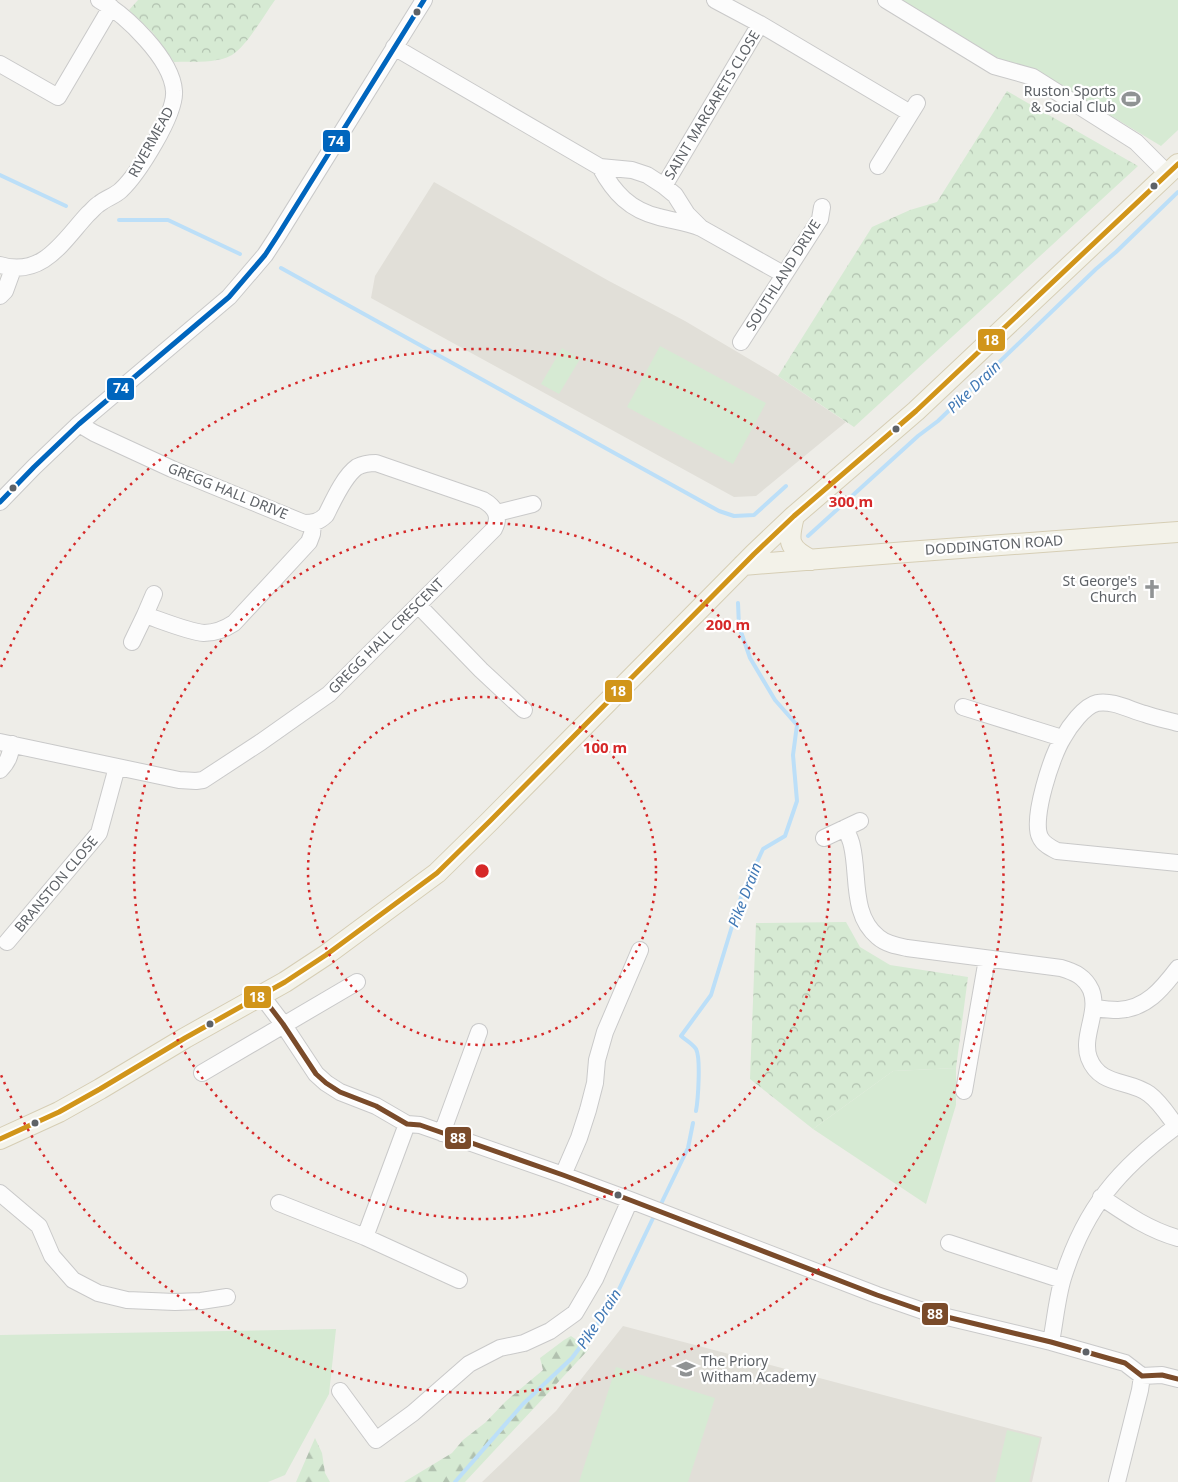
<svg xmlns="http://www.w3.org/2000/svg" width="1178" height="1482" font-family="'Noto Sans',sans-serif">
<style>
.education{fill:#e1dfd8}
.forest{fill:url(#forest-firs)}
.park{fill:url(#park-crowns)}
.garden{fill:#d6ead3}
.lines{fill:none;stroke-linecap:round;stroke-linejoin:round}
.stream{stroke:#bcdff8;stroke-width:4}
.minor-casing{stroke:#c9c9c9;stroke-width:18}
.major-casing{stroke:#d6ceb5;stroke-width:22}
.minor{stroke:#fcfcfc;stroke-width:16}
.major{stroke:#f3f2e9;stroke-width:20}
.bus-1-casing{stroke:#fff;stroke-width:9}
.bus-2-casing{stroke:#fff;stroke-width:9}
.bus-3-casing{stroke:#fff;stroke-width:9}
.bus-1{stroke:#d1951a;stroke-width:5}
.bus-2{stroke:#7a4b2a;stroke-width:5}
.bus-3{stroke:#0065bd;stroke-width:5}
.ring{fill:none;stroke:#d62828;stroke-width:2.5;stroke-dasharray:2.5 5}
.bus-dot{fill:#5e6267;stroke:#fff;stroke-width:2}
.labels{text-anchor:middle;stroke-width:4.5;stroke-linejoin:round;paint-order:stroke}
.poi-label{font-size:14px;fill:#5e6267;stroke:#fff;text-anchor:end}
.street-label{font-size:14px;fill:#5e6267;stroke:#fff}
.water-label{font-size:15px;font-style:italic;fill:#4078b5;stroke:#fff}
.centre{fill:#d62828;stroke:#fff;stroke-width:2.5}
.ring-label{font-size:15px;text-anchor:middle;font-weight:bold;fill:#d62828;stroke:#fff;stroke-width:4.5;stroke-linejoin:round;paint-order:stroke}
.line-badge{stroke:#fff;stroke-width:2}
.badge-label{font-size:14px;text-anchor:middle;font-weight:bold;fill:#fff}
</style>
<defs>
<pattern id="forest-firs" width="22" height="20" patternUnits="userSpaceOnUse" patternTransform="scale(1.25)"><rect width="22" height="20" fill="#d6ead3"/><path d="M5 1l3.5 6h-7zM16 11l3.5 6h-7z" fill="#b1c1af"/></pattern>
<pattern id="park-crowns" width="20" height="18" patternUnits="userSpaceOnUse" patternTransform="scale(1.25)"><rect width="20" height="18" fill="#d6ead3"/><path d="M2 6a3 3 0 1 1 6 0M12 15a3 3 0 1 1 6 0" fill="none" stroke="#b1c1af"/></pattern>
</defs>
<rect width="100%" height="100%" fill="#eeede8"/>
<path class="education" d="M434 182 609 281 685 321 778 376 846 422 756 496 734 497 371 298 375 276Z
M623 1326 1042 1437 1032 1482H482L556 1411Z"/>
<path class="forest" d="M571 1336 589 1349 465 1482H404L452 1453 463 1440 486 1422 506 1401 543 1370 540 1358 564 1340Z
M315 1438 322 1453 325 1473 330 1482H296Z"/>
<path class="park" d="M138 0H275C265 14 246 47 232 55 216 64 192 61 174 62L153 33 129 10Z
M1007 91 1138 166 854 427 778 376 872 227 910 210 937 202Z
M846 922 860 947 890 965 968 977 956 1068 893 1071 813 1129 750 1079 756 923Z"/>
<path class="garden" d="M902 0H1178V130L1161 146 1032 68 1001 60Z
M660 346 766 403 733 464 627 407Z
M562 348 580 359 559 394 541 384Z
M956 1068V1105L926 1204 813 1129 893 1071Z
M336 1329 329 1394 285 1475 268 1482H0V1335Z
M616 1367 715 1398 688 1482H579Z
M1007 1430 1040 1438 1029 1482H995Z"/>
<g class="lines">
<path class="stream" d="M0 175 66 206
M119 220H168L240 254
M281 268 719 511 734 516 754 515 786 486
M808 536 918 436 938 421 1096 269 1116 252 1178 192
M696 1111C698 1100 701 1058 696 1049 693 1044 686 1040 681 1036L711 995 741 897 763 849 785 836 797 801 793 755 797 725 775 700 750 658 739 626 738 603
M659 1208 688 1148 693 1123
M455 1482 523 1404 572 1358 612 1304 655 1214"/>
<g class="minor-casing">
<path id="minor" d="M715 0 760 24 910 113
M886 0 994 66 1033 77 1136 142 1168 174
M394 47 600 167C614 193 630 210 659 217 674 221 686 222 701 228
M0 64 58 97 111 7
M878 166 917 103
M600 167 632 170 647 175 664 186 675 195 687 214 701 228 783 274
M664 186 760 24
M0 265C43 278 63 241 88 214 92 211 95 206 99 204 106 198 115 196 121 190 138 174 176 114 174 91 172 59 126 15 99 0
M0 296 5 291 13 269
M741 342 820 219 822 207
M0 502 34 467 79 424 229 297 265 255 278 235 424 0
M497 513 533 504
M418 605 481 670 524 710
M145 615 154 594
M132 642 145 615C160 620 189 632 204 633 215 633 225 629 234 623L309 542 312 534 313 523
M963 707 1062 738
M1178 723C1167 720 1156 718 1145 714 1130 710 1113 700 1097 703 1084 706 1069 727 1063 738 1052 755 1031 819 1040 837 1043 844 1051 848 1057 851L1178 863
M0 742 179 780 196 781 203 780 261 742 329 694 494 529C501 516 495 507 483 500L376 463C369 463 363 464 357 467 344 476 333 501 326 515 319 522 313 523 304 523L172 469 94 433 79 424
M0 770C8 762 10 756 12 744
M845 828C848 834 851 840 852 846 859 876 851 915 878 937 886 944 897 946 907 948L1061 968C1075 972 1085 977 1091 990 1100 1012 1081 1036 1089 1058 1100 1087 1129 1079 1149 1094 1160 1102 1168 1115 1176 1126
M824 838 860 821
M7 942 99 833 117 767
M261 995 283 1024 316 1074 326 1083 340 1092 376 1106 407 1124 420 1125 563 1175 630 1200 877 1295 926 1312 1051 1342 1125 1363 1142 1376 1162 1375 1178 1379
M1094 1008C1102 1009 1110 1010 1118 1010 1146 1009 1162 989 1178 968
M202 1073 357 982
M964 1091 987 959
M442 1133 479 1032
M563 1175 579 1138 588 1110 595 1083 597 1060 605 1032 640 950
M0 1193 39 1226 52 1256 73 1280 98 1293 127 1300 175 1302 201 1301 227 1297
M1101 1197C1126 1214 1149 1230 1178 1238
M279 1203 365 1237 407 1124
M365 1237 459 1280
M949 1243 1062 1280
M1051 1342C1055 1321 1057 1298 1063 1278 1085 1208 1119 1168 1178 1125
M340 1391 376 1440 413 1413 469 1364 500 1348 524 1343 550 1331 575 1313 595 1279 630 1200
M1117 1482 1140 1390 1142 1376"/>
</g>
<g class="major-casing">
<path id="major" d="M794 516C788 540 787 548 811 560
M743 565 907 552 1178 532
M0 1139 59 1112 100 1089 185 1038 285 982 326 955 437 873 490 821 754 554 794 516 916 411 1178 164"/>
</g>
<use href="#minor" class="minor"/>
<use href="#major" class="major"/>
<g class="bus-1-casing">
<path id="bus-1" d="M0 1139 59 1112 100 1089 185 1038 285 982 326 955 437 873 490 821 754 554 794 516 916 411 1178 164"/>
</g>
<g class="bus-2-casing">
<path id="bus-2" d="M261 995 283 1024 316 1074 326 1083 340 1092 376 1106 407 1124 420 1125 563 1175 630 1200 877 1295 926 1312 1051 1342 1125 1363 1142 1376 1162 1375 1178 1379"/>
</g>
<g class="bus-3-casing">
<path id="bus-3" d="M0 502 34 467 79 424 229 297 265 255 278 235 424 0"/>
</g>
<use href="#bus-1" class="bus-1"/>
<use href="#bus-2" class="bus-2"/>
<use href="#bus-3" class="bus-3"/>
</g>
<g class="ring">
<circle cx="482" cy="871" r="174"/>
<circle cx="482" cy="871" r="348"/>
<path d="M1 667A522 522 0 1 1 1 1075"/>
</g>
<defs>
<g id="stadium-bare" transform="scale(1.5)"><path d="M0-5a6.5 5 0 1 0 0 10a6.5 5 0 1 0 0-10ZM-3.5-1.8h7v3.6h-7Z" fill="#909394" stroke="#fff" stroke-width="2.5" paint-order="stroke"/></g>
<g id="church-bare" transform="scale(1.5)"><path d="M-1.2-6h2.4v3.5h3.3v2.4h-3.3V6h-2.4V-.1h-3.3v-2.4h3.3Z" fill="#909394" stroke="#fff" stroke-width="2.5" paint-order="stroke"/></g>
<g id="school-bare" transform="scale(1.5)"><path d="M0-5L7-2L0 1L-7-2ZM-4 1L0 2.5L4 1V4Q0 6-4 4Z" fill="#909394" stroke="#fff" stroke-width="2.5" paint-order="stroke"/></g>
</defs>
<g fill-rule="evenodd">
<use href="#stadium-bare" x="1131" y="99"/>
<use href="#church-bare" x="1152" y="589"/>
<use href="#school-bare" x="686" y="1369"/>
</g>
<g class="bus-dot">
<circle cx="417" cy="12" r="4.5"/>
<circle cx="1154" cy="186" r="4.5"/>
<circle cx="896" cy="429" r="4.5"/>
<circle cx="13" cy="488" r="4.5"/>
<circle cx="210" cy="1024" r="4.5"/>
<circle cx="35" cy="1123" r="4.5"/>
<circle cx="618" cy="1195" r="4.5"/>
<circle cx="1086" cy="1352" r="4.5"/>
</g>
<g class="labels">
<g class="poi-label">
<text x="1116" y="96">Ruston Sports<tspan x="1116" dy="16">&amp; Social Club</tspan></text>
<text x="1137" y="586">St George's<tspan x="1137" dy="16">Church</tspan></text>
<text x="701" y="1366" text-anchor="start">The Priory<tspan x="701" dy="16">Witham Academy</tspan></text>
</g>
<g class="street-label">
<text transform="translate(712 105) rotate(-59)" y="5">SAINT MARGARETS CLOSE</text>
<text transform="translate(151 142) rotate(-61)" y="5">RIVERMEAD</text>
<text transform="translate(783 275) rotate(-58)" y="5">SOUTHLAND DRIVE</text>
<text transform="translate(228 491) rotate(22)" y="5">GREGG HALL DRIVE</text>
<text transform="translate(994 545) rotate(-4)" y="5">DODDINGTON ROAD</text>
<text transform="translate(386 636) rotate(-45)" y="5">GREGG HALL CRESCENT</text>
<text transform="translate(56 884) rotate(-50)" y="5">BRANSTON CLOSE</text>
</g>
<g class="water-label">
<text transform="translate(974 387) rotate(-44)" y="5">Pike Drain</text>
<text transform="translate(745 895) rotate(-69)" y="5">Pike Drain</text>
<text transform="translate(599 1319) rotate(-57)" y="5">Pike Drain</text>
</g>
</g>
<circle cx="482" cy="871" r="8" class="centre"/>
<g class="ring-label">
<text x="851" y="507">300 m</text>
<text x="728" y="630">200 m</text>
<text x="605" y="753">100 m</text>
</g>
<g class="line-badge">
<rect x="322" y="129" width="29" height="24" rx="5" fill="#0065bd"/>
<rect x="977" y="328" width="29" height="24" rx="5" fill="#d1951a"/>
<rect x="106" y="377" width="29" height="24" rx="5" fill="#0065bd"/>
<rect x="604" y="679" width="29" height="24" rx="5" fill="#d1951a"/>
<rect x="243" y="985" width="29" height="24" rx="5" fill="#d1951a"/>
<rect x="444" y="1126" width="28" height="24" rx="5" fill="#7a4b2a"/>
<rect x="921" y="1302" width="28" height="24" rx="5" fill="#7a4b2a"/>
</g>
<g class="badge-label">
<text x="336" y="146">74</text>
<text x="991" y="345">18</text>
<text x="121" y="393">74</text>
<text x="618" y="696">18</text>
<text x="257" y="1002">18</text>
<text x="458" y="1143">88</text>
<text x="935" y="1319">88</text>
</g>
</svg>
